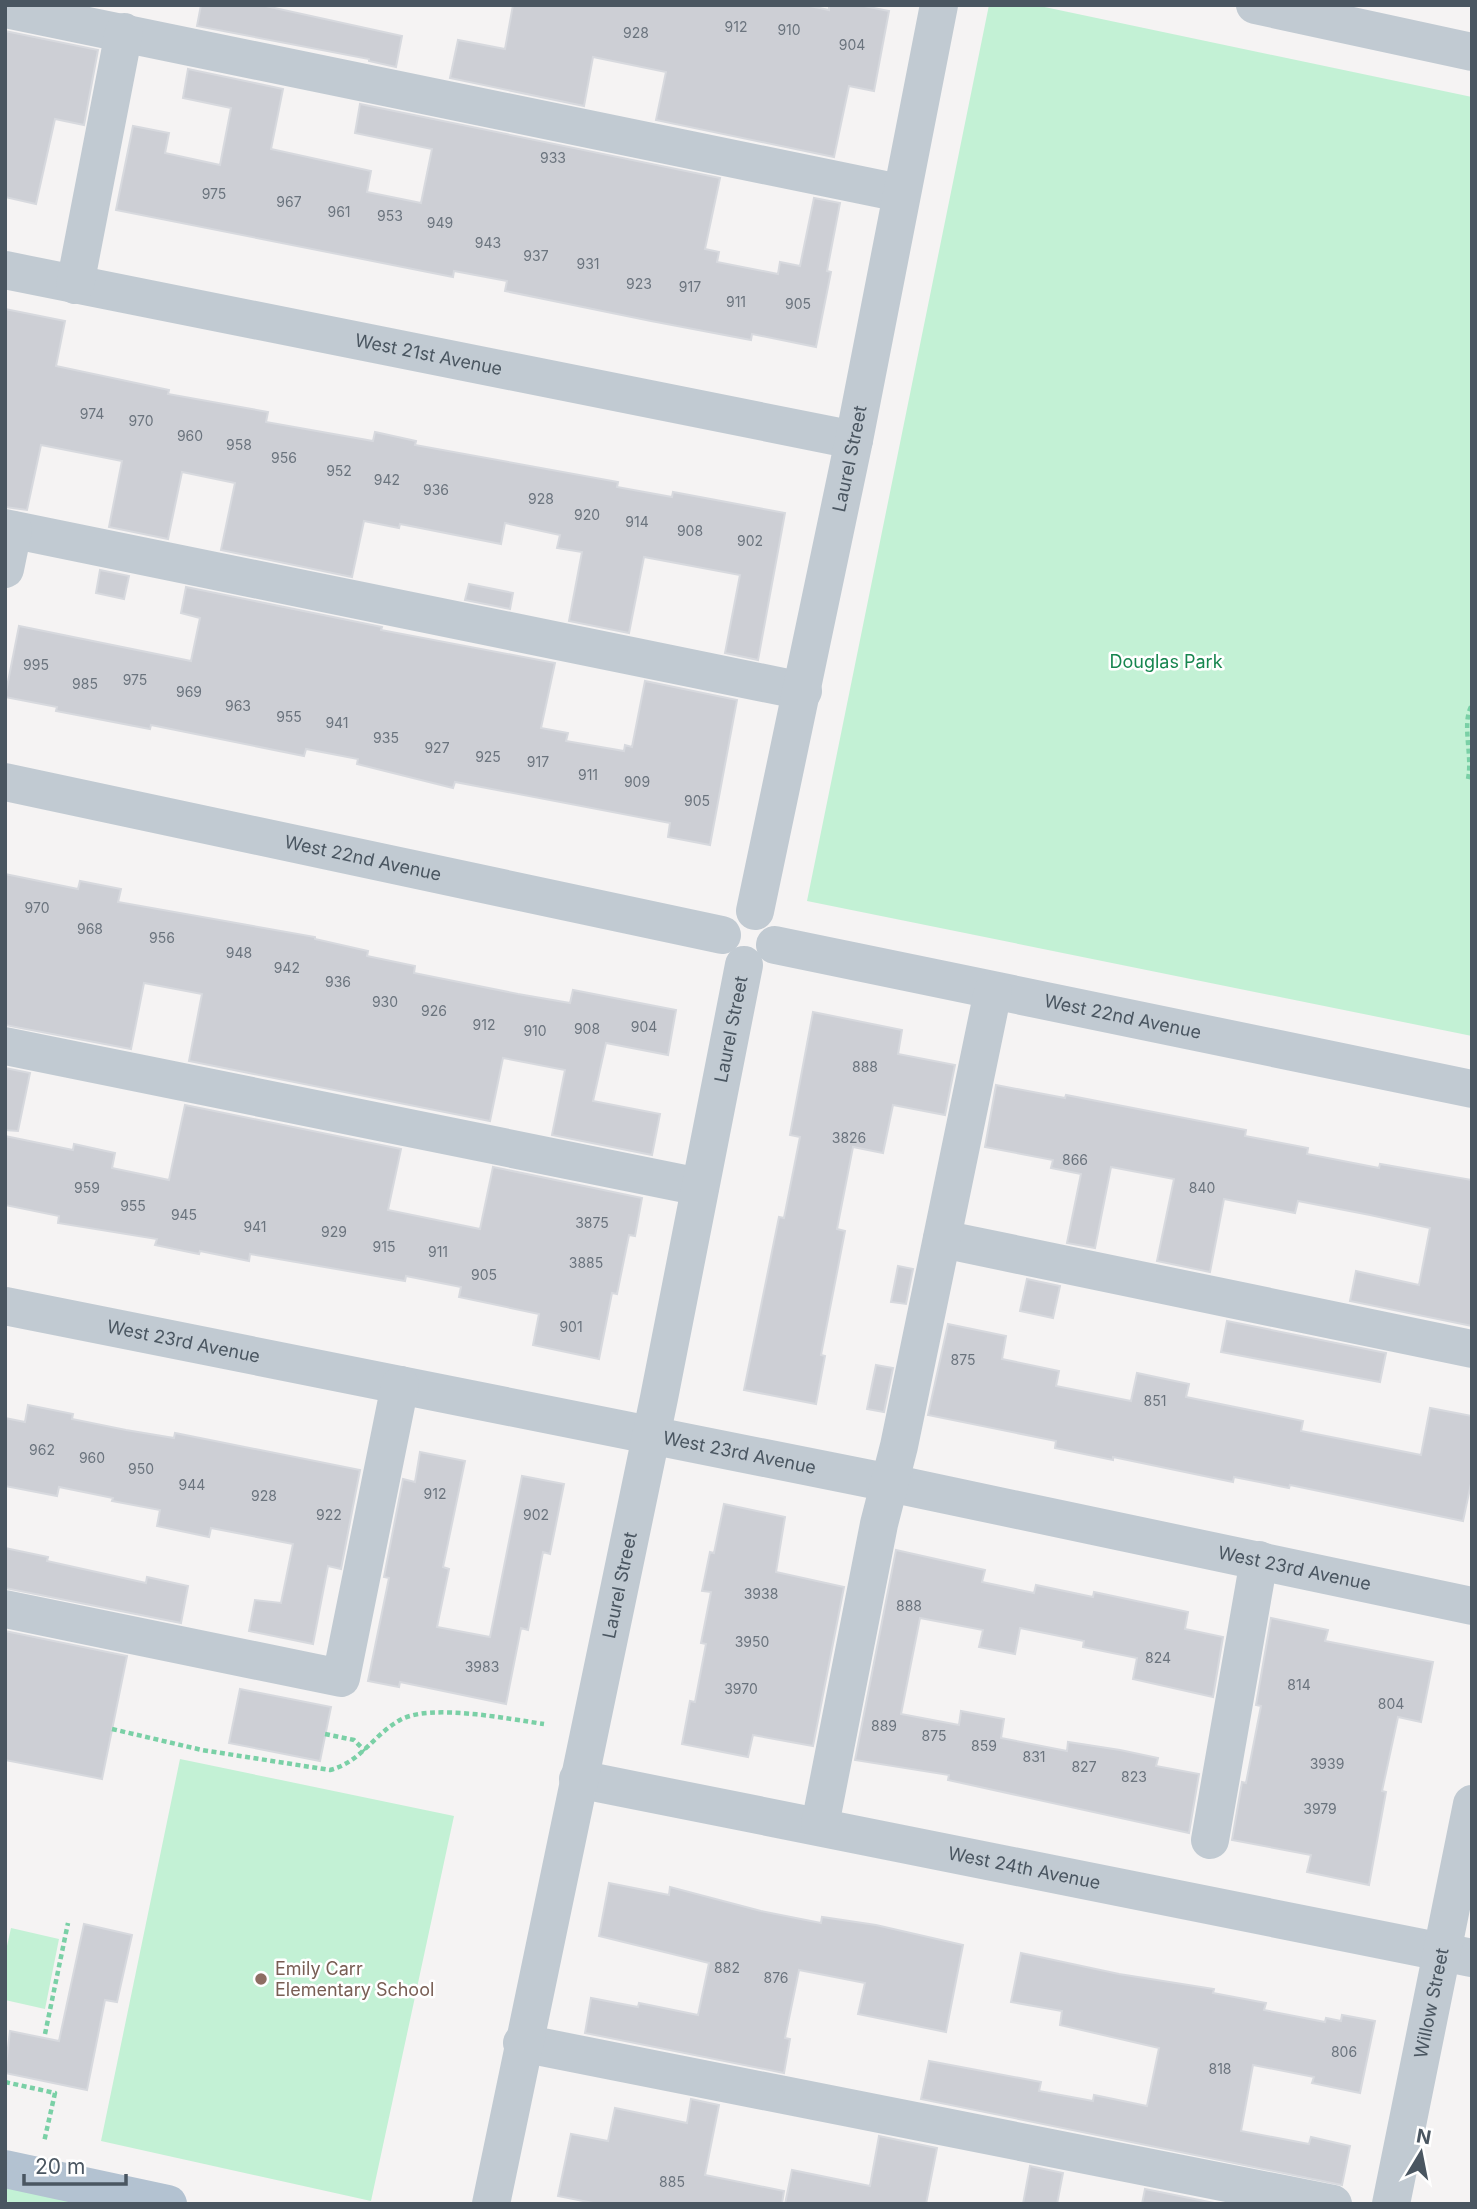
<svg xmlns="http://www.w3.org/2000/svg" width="1477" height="2209" font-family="Inter,sans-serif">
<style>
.green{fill:#c3f1d5}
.building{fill:#cdcfd5;stroke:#d7d9de;stroke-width:2}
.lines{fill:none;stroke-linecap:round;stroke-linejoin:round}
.path{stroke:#7ad0a6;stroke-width:4.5;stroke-dasharray:5 3.5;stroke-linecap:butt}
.minor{stroke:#c1cad2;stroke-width:38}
.major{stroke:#b3c2d1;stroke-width:38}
.education-dot{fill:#8d6e63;stroke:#fff;stroke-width:2.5}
.labels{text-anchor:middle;stroke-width:5;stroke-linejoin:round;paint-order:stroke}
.number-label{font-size:14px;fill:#6b747e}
.street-label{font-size:18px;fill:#4a5661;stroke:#fff}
.park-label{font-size:18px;fill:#17864f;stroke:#fff}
.education-label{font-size:18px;fill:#785e54;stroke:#fff;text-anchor:start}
</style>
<rect width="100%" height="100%" fill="#f5f3f3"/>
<path class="green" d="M989 5H1035L1472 97V1036L807 901Z
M180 1759 454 1816 371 2201 101 2141Z
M11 1928 59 1939 45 2009 5 2000V1955Z
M5 2185 88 2204H5Z"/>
<path class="building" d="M201 5H261L402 36 396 67 369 61V59L197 26Z
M513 5H805L829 10V5H859L889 11 874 91 849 86 834 157 656 120 666 72 593 57 584 106 450 78 458 40 505 49Z
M5 31 98 50 84 125 55 119 36 204 5 197Z
M188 69 283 89 271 149 371 171 367 192 421 203 432 149 355 133 360 104 720 178 705 249 719 252 717 262 778 274 780 262 800 266 814 198 840 203 827 271 831 272 816 347 752 334 751 340 651 321 505 291 507 281 454 271 453 277 116 210 133 126 169 133 165 153 220 165 231 108 183 98Z
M5 309 65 321 56 366 169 390 168 394 268 412 266 422 373 441 375 432 416 441 415 445 618 482 617 487 672 497 673 492 785 513 758 660 725 653 740 575 644 557 629 633 569 621 582 552 557 548 560 535 505 523 501 544 400 524 399 528 364 521 352 577 221 550 235 483 182 472 168 539 109 527 122 461 41 445 27 510 5 507Z
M100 570 129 576 124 599 96 593Z
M469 584 513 593 510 609 465 600Z
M186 587 382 627 381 630 555 663 541 728 568 733 566 741 624 751 625 745 632 747 645 681 737 700 710 845 668 837 670 823 455 782 453 788 357 764 358 759 306 749 304 756 151 725 150 729 56 711 57 707 5 697 19 626 191 661 200 618 181 613Z
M5 874 78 889 80 881 121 889 118 902 315 937V939L368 951 367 956 415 966 414 973 518 994 570 1003 573 990 676 1010 668 1055 606 1043 593 1101 660 1114 652 1155 552 1135 565 1070 503 1058 490 1121 189 1061 202 994 144 983 131 1049 5 1025Z
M813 1012 902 1030 898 1054 955 1065 945 1115 893 1105 883 1153 853 1147 837 1229 845 1231 821 1355 825 1356 816 1404 744 1390 779 1217 784 1218 800 1137 790 1135Z
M5 1068 30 1073 18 1131 5 1130Z
M996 1085 1065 1098 1066 1095 1246 1130 1245 1136 1308 1148 1307 1154 1379 1168 1380 1164 1472 1180V1326L1350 1301 1356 1271 1419 1285 1430 1228 1370 1215 1298 1201 1295 1213 1224 1199 1210 1272 1157 1261 1174 1179 1111 1167 1095 1248 1067 1243 1081 1174 1051 1168 1053 1160 985 1147Z
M185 1105 401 1149 388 1210 480 1229 493 1167 642 1198 635 1236 629 1235 617 1294 612 1293 599 1359 533 1345 539 1314 459 1297 461 1287 406 1276 405 1281 250 1254 249 1261 200 1251 199 1254 155 1245 157 1239 58 1223 59 1216 5 1205V1136L73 1150 74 1144 115 1153 112 1168 169 1180Z
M898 1266 913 1269 906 1304 891 1302Z
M1027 1279 1060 1286 1053 1318 1020 1311Z
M1227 1321 1386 1353 1380 1382 1221 1352Z
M948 1324 1006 1336 1002 1359 1059 1371 1056 1386 1131 1401 1137 1373 1189 1384 1186 1397 1303 1421 1301 1431 1421 1455 1430 1408 1472 1416V1479L1463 1521 1290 1485 1289 1488 1234 1477 1233 1482 1113 1457V1460L1055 1448 1056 1441 928 1415Z
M876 1365 893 1368 884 1412 867 1409Z
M28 1405 73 1414 72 1419 126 1430 174 1438 175 1433 360 1470 341 1569 328 1566 313 1644 249 1631 255 1600 281 1603 293 1544 211 1528 209 1537 157 1526 160 1510 112 1501 113 1498 59 1487 57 1496 5 1486V1418L25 1422Z
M420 1452 465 1461 443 1567 449 1569 437 1627 490 1637 522 1476 564 1484 550 1554 543 1552 528 1630 521 1628 506 1704 400 1682 399 1687 368 1681 389 1578 384 1577 403 1479 415 1482Z
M724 1504 785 1517 776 1572 844 1587 813 1746 753 1735 748 1757 682 1744 690 1701 695 1702 706 1644 701 1643 711 1592 702 1591 710 1552 714 1553Z
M5 1548 48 1557 47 1561 146 1583 147 1577 188 1586 181 1623 5 1588Z
M896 1550 985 1570 982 1582 1034 1593 1036 1585 1093 1597 1094 1592 1188 1612 1185 1629 1223 1637 1213 1697 1133 1679 1137 1658 1083 1647 1084 1641 1020 1628 1015 1654 979 1647 983 1630 920 1618 901 1714 959 1725 961 1711 1004 1719 1001 1738 1067 1751 1068 1742 1120 1750 1158 1758 1156 1766 1199 1774 1189 1833 948 1780 949 1775 855 1760Z
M1271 1618 1328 1630 1325 1641 1433 1662 1421 1722 1398 1717 1382 1791 1386 1792 1369 1885 1307 1872 1311 1855 1232 1840 1242 1782 1246 1783 1261 1706 1256 1705Z
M5 1631 127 1656 102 1779 5 1760Z
M240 1689 331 1707 320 1761 229 1743Z
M609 1883 669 1895 670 1887 761 1911 821 1923 822 1917 876 1925 963 1945 946 2032 858 2014 865 1983 799 1970 785 2038 790 2039 784 2073 585 2033 591 1998 638 2007 639 2003 698 2015 709 1963 599 1936Z
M84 1924 132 1935 117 2002 105 2000 87 2090 5 2073 10 2031 59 2041Z
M1021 1953 1119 1974 1214 1989 1213 1993 1266 2003 1264 2010 1325 2022 1326 2018 1341 2021 1342 2015 1375 2021 1360 2093 1312 2083 1314 2077 1253 2065 1241 2131 1309 2144 1311 2137 1350 2146 1342 2185 921 2099 929 2061 1041 2082 1039 2091 1093 2101 1094 2095 1147 2106 1159 2048 1060 2025 1062 2011 1011 2002Z
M691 2099 719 2105 705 2175 784 2191 782 2204H598L558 2196 571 2134 608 2141 615 2108 687 2123Z
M879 2136 937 2148 926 2204H785L792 2170 870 2186Z
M1030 2166 1063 2173 1057 2204H1023Z
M1145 2189 1219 2204H1142Z"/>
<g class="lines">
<path class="path" d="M1468 779C1473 755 1461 723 1472 705
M112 1729 202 1750 330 1770C361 1762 373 1735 400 1720 430 1703 509 1719 544 1724
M325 1734 354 1740 365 1751
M45 2034 68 1923
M5 2082 55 2093 44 2142"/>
<g class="minor">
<path d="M1255 5 1472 52"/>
<path d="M5 9 900 193"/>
<path id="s1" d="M5 270 854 440"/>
<path d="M75 285 124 32"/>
<path d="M5 528 803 691"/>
<path d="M5 569 13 530"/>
<path id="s2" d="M5 782 722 935"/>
<path id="s3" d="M755 911 854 440 939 5"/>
<path id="s4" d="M775 945 1472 1089"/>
<path d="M5 1046 700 1187"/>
<path d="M942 1239 1472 1349"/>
<path id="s5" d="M5 1306 890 1483 1472 1606"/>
<path d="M5 1609 341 1678 400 1385"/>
<path id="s6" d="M578 1779 1472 1958"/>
<path d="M820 1825 879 1524 899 1446 993 991"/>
<path d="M1210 1840 1259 1560"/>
<path d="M522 2043 1333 2204"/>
<path id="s7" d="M491 2204 659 1398 744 965"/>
<path id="s8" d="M1391 2204 1472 1804"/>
</g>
<path class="major" d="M5 2169 168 2204"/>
</g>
<circle class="education-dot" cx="261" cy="1979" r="7"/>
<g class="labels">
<g class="number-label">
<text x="736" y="32">912</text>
<text x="789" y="35">910</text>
<text x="636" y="38">928</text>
<text x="852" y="50">904</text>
<text x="553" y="163">933</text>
<text x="214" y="199">975</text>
<text x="289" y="207">967</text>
<text x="339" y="217">961</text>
<text x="390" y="221">953</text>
<text x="440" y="228">949</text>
<text x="488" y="248">943</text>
<text x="536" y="261">937</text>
<text x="588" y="269">931</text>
<text x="639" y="289">923</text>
<text x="690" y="292">917</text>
<text x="736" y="307">911</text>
<text x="798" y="309">905</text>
<text x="92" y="419">974</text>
<text x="141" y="426">970</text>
<text x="190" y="441">960</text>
<text x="239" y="450">958</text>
<text x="284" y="463">956</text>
<text x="339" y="476">952</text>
<text x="387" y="485">942</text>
<text x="436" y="495">936</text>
<text x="541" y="504">928</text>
<text x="587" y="520">920</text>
<text x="637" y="527">914</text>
<text x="690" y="536">908</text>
<text x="750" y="546">902</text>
<text x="36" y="670">995</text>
<text x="135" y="685">975</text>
<text x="85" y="689">985</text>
<text x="189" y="697">969</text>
<text x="238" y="711">963</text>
<text x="289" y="722">955</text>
<text x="337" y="728">941</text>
<text x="386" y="743">935</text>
<text x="437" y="753">927</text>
<text x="488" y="762">925</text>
<text x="538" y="767">917</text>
<text x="588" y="780">911</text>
<text x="637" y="787">909</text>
<text x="697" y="806">905</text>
<text x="37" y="913">970</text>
<text x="90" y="934">968</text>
<text x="162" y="943">956</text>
<text x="239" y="958">948</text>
<text x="287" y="973">942</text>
<text x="338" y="987">936</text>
<text x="385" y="1007">930</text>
<text x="434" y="1016">926</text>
<text x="484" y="1030">912</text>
<text x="644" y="1032">904</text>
<text x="587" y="1034">908</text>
<text x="535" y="1036">910</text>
<text x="865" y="1072">888</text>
<text x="849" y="1143">3826</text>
<text x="1075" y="1165">866</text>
<text x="87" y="1193">959</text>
<text x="1202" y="1193">840</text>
<text x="133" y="1211">955</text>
<text x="184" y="1220">945</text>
<text x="592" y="1228">3875</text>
<text x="255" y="1232">941</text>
<text x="334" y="1237">929</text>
<text x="384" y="1252">915</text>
<text x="438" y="1257">911</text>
<text x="586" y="1268">3885</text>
<text x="484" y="1280">905</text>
<text x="571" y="1332">901</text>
<text x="963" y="1365">875</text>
<text x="1155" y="1406">851</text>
<text x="42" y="1455">962</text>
<text x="92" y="1463">960</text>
<text x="141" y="1474">950</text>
<text x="192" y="1490">944</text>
<text x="435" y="1499">912</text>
<text x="264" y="1501">928</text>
<text x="329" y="1520">922</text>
<text x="536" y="1520">902</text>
<text x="761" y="1599">3938</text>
<text x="909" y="1611">888</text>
<text x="752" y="1647">3950</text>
<text x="1158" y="1663">824</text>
<text x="482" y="1672">3983</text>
<text x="1299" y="1690">814</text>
<text x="741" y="1694">3970</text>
<text x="1391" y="1709">804</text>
<text x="884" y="1731">889</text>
<text x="934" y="1741">875</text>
<text x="984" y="1751">859</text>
<text x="1034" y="1762">831</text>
<text x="1327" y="1769">3939</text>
<text x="1084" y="1772">827</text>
<text x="1134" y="1782">823</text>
<text x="1320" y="1814">3979</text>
<text x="727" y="1973">882</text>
<text x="776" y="1983">876</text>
<text x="1344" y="2057">806</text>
<text x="1220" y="2074">818</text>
<text x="672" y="2187">885</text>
</g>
<g class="street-label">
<text dy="6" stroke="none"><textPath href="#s1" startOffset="432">West 21st Avenue</textPath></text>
<text dy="6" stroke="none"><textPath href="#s3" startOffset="462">Laurel Street</textPath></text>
<text dy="6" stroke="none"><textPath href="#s2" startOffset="366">West 22nd Avenue</textPath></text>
<text dy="6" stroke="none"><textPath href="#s4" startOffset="355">West 22nd Avenue</textPath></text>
<text dy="6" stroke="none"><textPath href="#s7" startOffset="1199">Laurel Street</textPath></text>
<text dy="6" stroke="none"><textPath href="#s5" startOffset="182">West 23rd Avenue</textPath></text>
<text dy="6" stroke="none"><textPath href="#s5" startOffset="749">West 23rd Avenue</textPath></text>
<text dy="6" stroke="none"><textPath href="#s5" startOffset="1316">West 23rd Avenue</textPath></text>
<text dy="6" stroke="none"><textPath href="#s7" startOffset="632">Laurel Street</textPath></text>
<text dy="6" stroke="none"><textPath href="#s6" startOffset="455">West 24th Avenue</textPath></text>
<text dy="6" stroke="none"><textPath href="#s8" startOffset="205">Willow Street</textPath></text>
</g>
<g class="park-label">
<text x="1166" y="668">Douglas Park</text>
</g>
<g class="education-label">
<text x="275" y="1975">Emily Carr<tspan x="275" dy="21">Elementary School</tspan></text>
</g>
</g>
<rect width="1477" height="2209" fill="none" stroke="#4a5661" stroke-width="14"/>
<g transform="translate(1421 2153) rotate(10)" stroke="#ffffff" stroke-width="5" paint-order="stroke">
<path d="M0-5L12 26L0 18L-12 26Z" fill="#4a5661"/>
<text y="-10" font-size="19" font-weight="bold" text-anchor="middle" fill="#4a5661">N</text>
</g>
<path d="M24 2174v10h102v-10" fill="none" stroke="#4a5661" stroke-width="3.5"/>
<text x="35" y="2174" font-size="21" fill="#4a5661" stroke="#ffffff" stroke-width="5" paint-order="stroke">20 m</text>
</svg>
